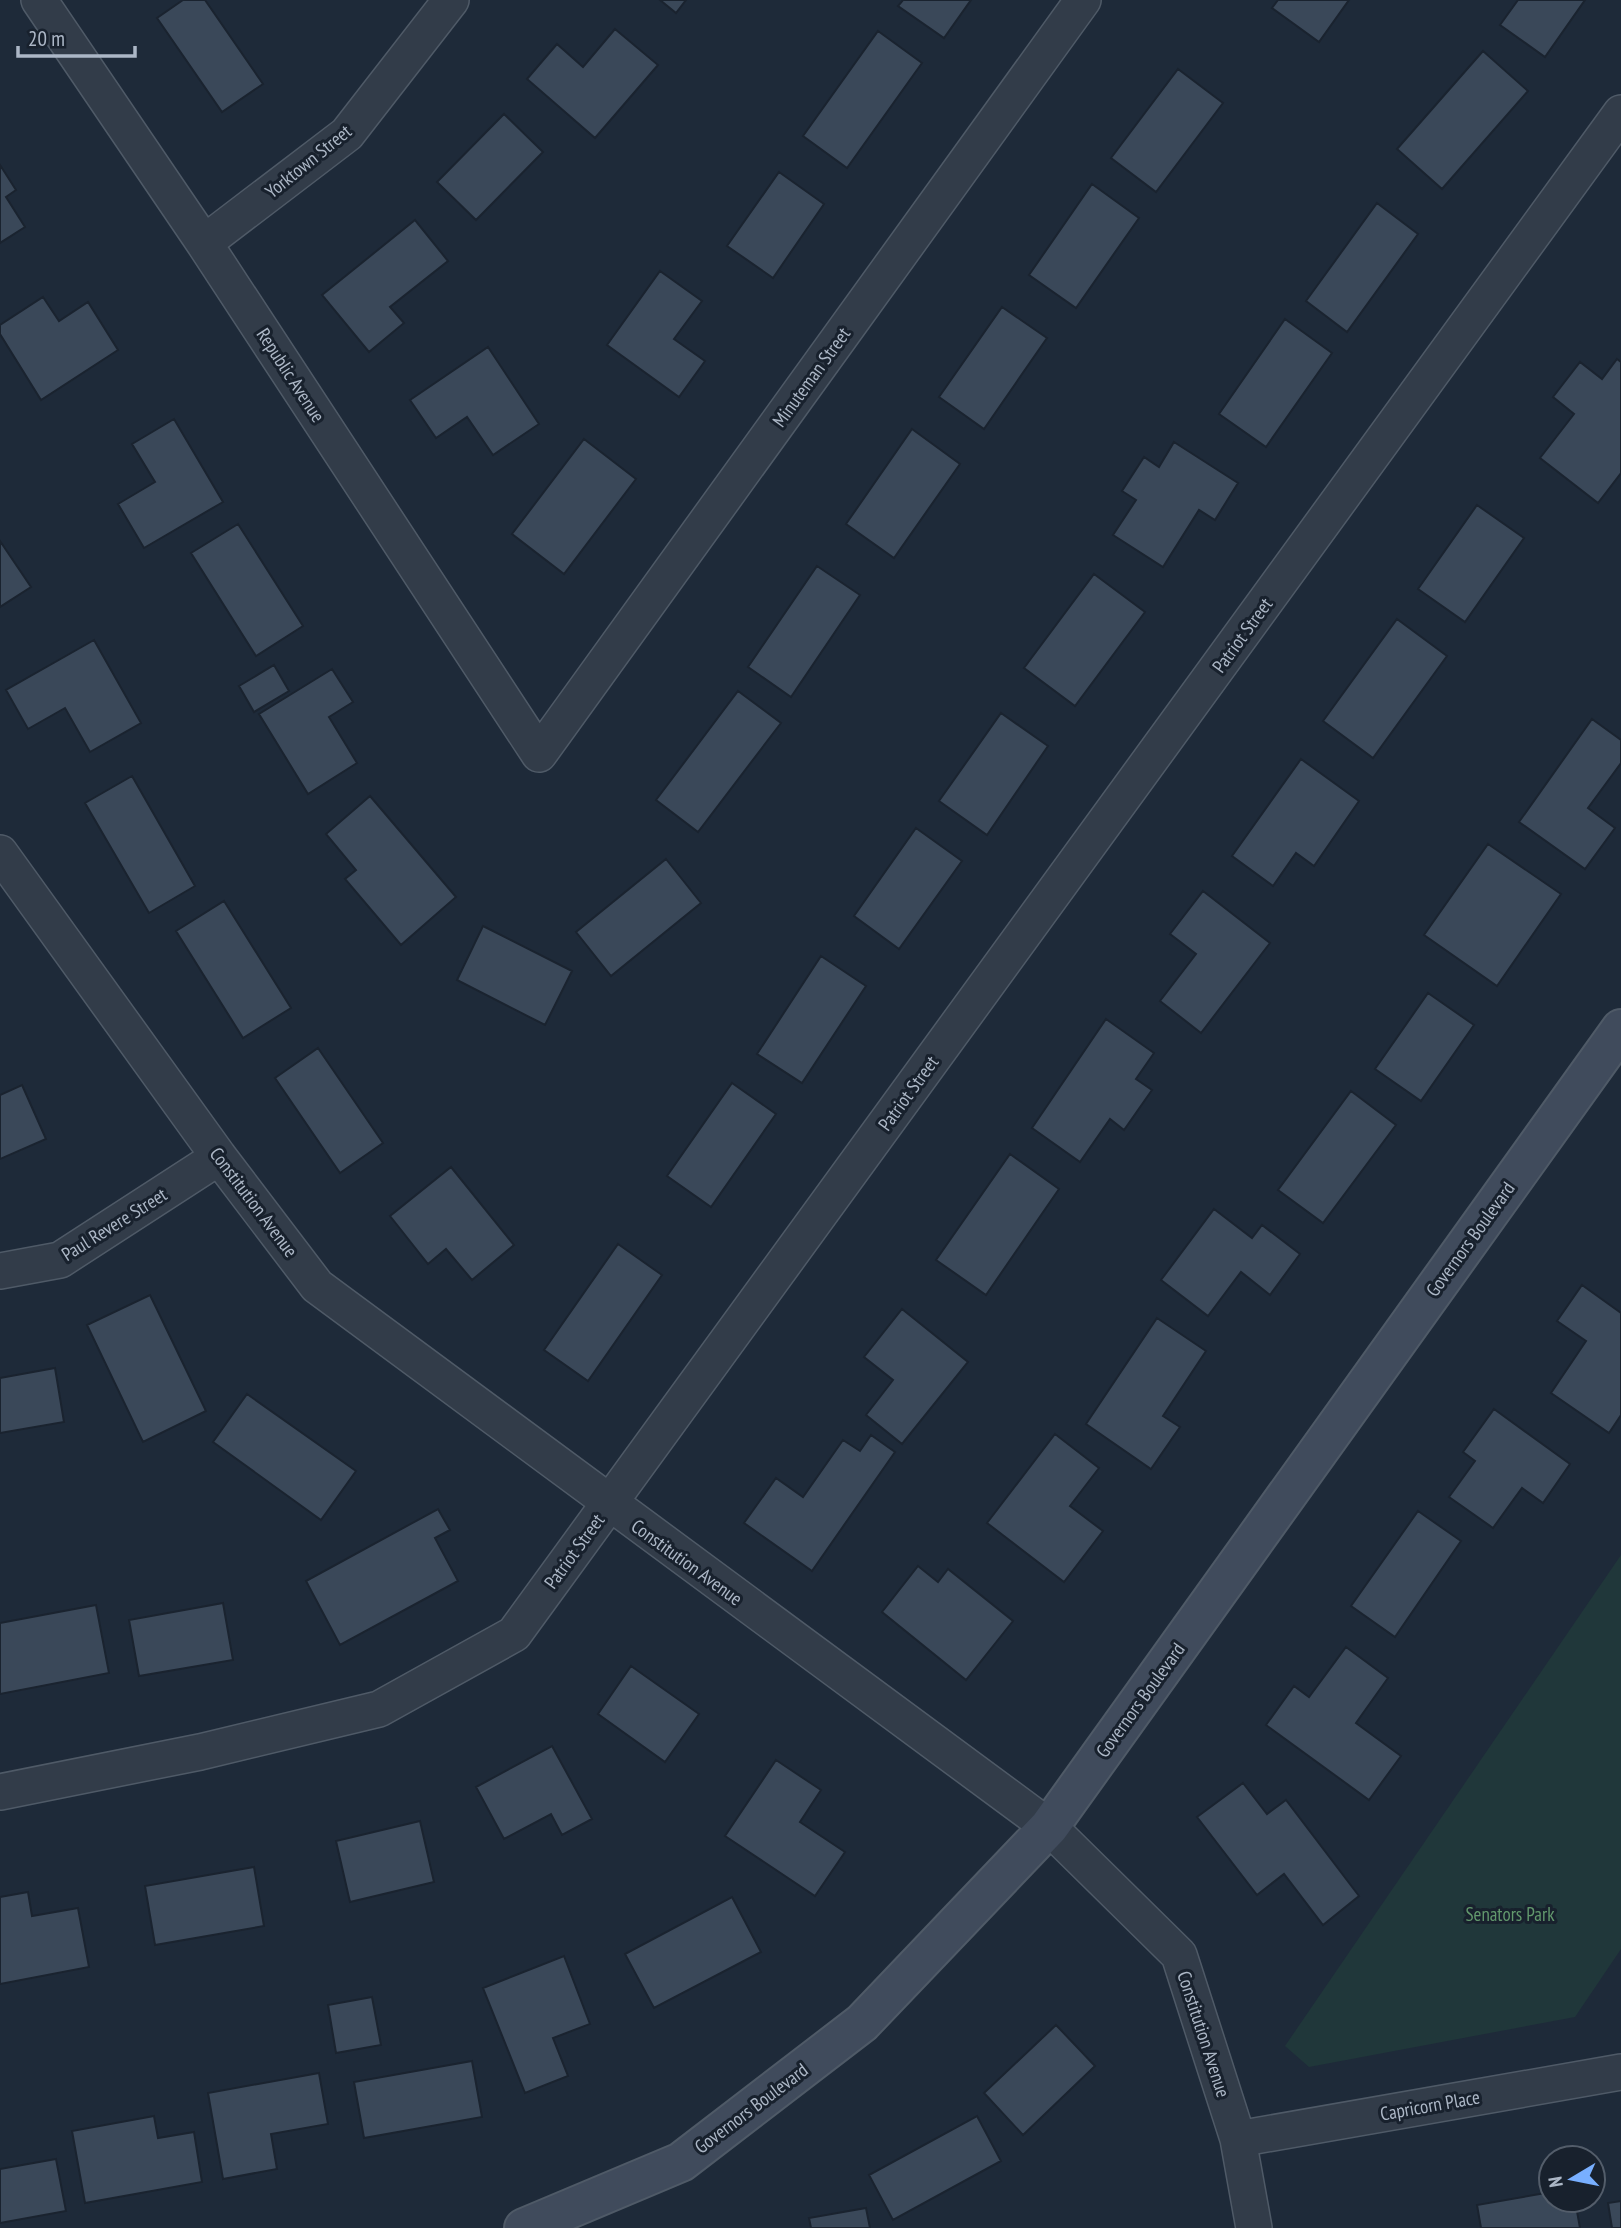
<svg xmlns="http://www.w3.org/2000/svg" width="1621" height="2228" font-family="'PT Sans Narrow',sans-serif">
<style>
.green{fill:#20373a}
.building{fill:#3a4859;stroke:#1a232f;stroke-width:2}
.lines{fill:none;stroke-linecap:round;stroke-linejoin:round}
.street-casing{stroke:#4f5a67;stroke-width:38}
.secondary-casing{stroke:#4f5a67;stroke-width:42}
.street{stroke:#323c49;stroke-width:35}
.secondary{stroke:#404b5c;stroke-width:38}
.labels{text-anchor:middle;stroke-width:6;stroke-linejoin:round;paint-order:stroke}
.street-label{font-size:19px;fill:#acb7c6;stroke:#18212d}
.park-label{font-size:19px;fill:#62986d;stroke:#18212d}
</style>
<rect width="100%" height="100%" fill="#1e2a39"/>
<path class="green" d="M1621 1555V1949L1575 2017 1309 2067 1285 2046Z"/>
<path class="building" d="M183 0H205L263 84 222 112 157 18Z
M660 0H686L676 13Z
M903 0H971L944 38 898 6Z
M1278 0H1349L1319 42 1272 8Z
M1518 0H1585L1545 57 1500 25Z
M615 29 658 65 595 138 527 79 557 44 583 67Z
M878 31 922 63 847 168 803 136Z
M1483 51 1528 91 1442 189 1397 149Z
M1178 69 1223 103 1156 192 1111 158Z
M504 114 543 152 476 220 437 182Z
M0 165 16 190 6 197 25 227 0 243Z
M779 172 824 204 773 278 727 246Z
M1092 184 1139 218 1076 308 1029 275Z
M1377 203 1418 234 1347 332 1306 301Z
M415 220 448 261 390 307 404 323 369 352 322 295Z
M660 271 702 301 674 339 705 361 679 397 607 345Z
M43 297 59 321 88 302 118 350 41 400 0 334V325Z
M1002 307 1047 338 984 429 939 397Z
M1285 319 1332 353 1266 447 1219 414Z
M488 347 539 424 493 455 467 417 436 438 410 400Z
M1617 359 1621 362V473L1598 503 1540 458 1574 414 1553 397 1580 362 1602 379Z
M174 419 223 502 144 548 118 504 155 482 132 444Z
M912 429 960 464 894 558 846 524Z
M584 439 636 479 564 574 512 534Z
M1174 442 1238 483 1215 520 1199 510 1163 567 1113 535 1136 500 1122 491 1144 457 1159 467Z
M1477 505 1524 538 1465 622 1418 589Z
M238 524 303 626 256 656 191 553Z
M0 541 31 587 0 607Z
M817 566 860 595 791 697 748 667Z
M1094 574 1145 612 1075 706 1024 668Z
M1397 619 1447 656 1373 758 1323 721Z
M94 640 141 723 90 752 65 708 28 729 6 690Z
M274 665 289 691 254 712 239 686Z
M332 669 353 702 329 717 357 763 308 794 259 714Z
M738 691 781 723 698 832 656 800Z
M1001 713 1048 746 987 835 939 801Z
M1592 719 1621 740V763L1588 808 1615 828 1585 869 1519 822Z
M1301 759 1359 801 1314 866 1296 853 1273 886 1232 856Z
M132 776 195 886 149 913 85 803Z
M370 796 456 897 401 945 345 879 356 870 326 834Z
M916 828 962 861 899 949 854 916Z
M1488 844 1561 894 1497 986 1424 935Z
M666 859 701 903 611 976 576 932Z
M1203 891 1270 943 1201 1033 1160 1001 1196 954 1170 934Z
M224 901 291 1008 243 1038 176 931Z
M483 926 572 971 545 1025 457 980Z
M821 956 866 986 802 1083 757 1054Z
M1428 993 1474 1025 1421 1101 1375 1069Z
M1106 1019 1154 1053 1136 1079 1152 1090 1124 1130 1110 1119 1080 1162 1032 1128Z
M318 1048 383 1143 340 1173 275 1078Z
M732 1083 776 1114 711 1207 667 1176Z
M22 1085 46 1139 0 1159V1095Z
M1351 1091 1396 1125 1323 1223 1278 1190Z
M1010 1154 1059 1189 986 1295 936 1260Z
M451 1167 514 1245 472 1280 446 1249 428 1264 390 1216Z
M1214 1209 1252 1238 1262 1225 1300 1254 1270 1295 1241 1272 1208 1316 1161 1280Z
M618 1244 662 1275 588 1381 544 1350Z
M1582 1285 1621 1313V1415L1609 1433 1551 1393 1586 1341 1557 1321Z
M150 1295 206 1411 143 1442 87 1325Z
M902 1309 968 1362 902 1444 866 1415 893 1380 864 1357Z
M1157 1318 1206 1351 1163 1416 1180 1427 1151 1469 1086 1424Z
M55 1368 64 1422 0 1433V1378Z
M247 1394 356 1471 321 1520 213 1442Z
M1494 1409 1570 1464 1543 1503 1522 1488 1493 1528 1449 1497 1475 1461 1463 1452Z
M1055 1434 1099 1468 1070 1506 1103 1531 1064 1582 987 1523Z
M871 1435 895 1452 812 1571 744 1523 776 1478 803 1497 843 1440 860 1451Z
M438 1509 450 1530 435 1538 458 1581 340 1645 306 1581Z
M1418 1511 1461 1541 1395 1637 1351 1606Z
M918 1566 938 1582 948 1569 1013 1621 966 1680 882 1612Z
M223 1603 233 1660 139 1676 129 1620Z
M96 1605 109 1673 0 1694V1623Z
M1346 1647 1388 1678 1356 1723 1401 1756 1369 1800 1266 1725 1294 1686 1309 1697Z
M631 1666 699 1714 665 1762 598 1714Z
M552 1746 592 1819 562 1835 551 1814 504 1839 476 1787Z
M776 1760 821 1790 800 1822 845 1852 815 1896 725 1836Z
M1243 1783 1267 1814 1286 1800 1359 1896 1323 1925 1284 1874 1257 1895 1197 1817Z
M420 1821 434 1882 350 1902 336 1841Z
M254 1867 264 1926 155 1945 145 1886Z
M28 1892 32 1916 78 1908 89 1967 0 1984V1897Z
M732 1897 761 1952 654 2008 625 1954Z
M564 1956 590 2024 553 2038 568 2076 525 2093 483 1988Z
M372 1997 381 2045 336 2053 328 2005Z
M1056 2025 1095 2066 1023 2135 984 2093Z
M472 2061 482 2117 364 2138 354 2082Z
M319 2073 328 2124 271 2134 277 2169 223 2179 208 2093Z
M154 2116 158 2138 194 2132 202 2182 85 2203 72 2131Z
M977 2116 1001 2161 893 2220 869 2175Z
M56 2159 66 2211 0 2223V2169Z
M1551 2192V2200H1575L1580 2228H1481L1477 2205Z
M1621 2201V2228H1612L1608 2203Z
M866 2208 870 2228H811L809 2218Z"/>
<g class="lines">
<g class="street-casing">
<path id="street" d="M39 0 204 243 539 754 1083 0
M204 243 347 134 451 0
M0 853 219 1157 317 1286 1049 1827 1179 1955 1238 2139 1254 2228
M0 1271 60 1260 219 1157
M0 1792 200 1752 379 1709 514 1634 1621 113
M1238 2139 1621 2072"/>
</g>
<g class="secondary-casing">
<path id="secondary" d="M524 2228 681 2162 862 2023 1049 1827 1621 1029"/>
</g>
<use href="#street" class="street"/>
<use href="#secondary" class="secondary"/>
</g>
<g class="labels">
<g class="street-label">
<text transform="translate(308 161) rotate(-39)" y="7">Yorktown Street</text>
<text transform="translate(291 375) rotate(57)" y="7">Republic Avenue</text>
<text transform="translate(811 377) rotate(-54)" y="7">Minuteman Street</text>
<text transform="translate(1242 635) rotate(-54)" y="7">Patriot Street</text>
<text transform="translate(908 1093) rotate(-54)" y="7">Patriot Street</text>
<text transform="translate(254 1202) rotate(53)" y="7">Constitution Avenue</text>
<text transform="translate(114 1224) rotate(-32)" y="7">Paul Revere Street</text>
<text transform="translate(1470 1239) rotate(-54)" y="7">Governors Boulevard</text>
<text transform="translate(574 1551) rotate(-54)" y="7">Patriot Street</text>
<text transform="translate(687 1562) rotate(36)" y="7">Constitution Avenue</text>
<text transform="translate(1140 1700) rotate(-54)" y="7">Governors Boulevard</text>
<text transform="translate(1204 2034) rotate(72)" y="7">Constitution Avenue</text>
<text transform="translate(1430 2105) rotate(-10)" y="7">Capricorn Place</text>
<text transform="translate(751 2108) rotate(-37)" y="7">Governors Boulevard</text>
</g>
<g class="park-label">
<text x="1510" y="1921">Senators Park</text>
</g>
</g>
<g transform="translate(1572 2179) rotate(260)"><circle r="33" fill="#18212d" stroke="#535d6a" stroke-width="2"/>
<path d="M0-5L12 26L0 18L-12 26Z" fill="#78afff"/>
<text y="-10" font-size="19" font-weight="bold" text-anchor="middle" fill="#acb7c6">N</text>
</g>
<path d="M18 46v10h117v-10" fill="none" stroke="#acb7c6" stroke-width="3.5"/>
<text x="28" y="46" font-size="21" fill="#acb7c6" stroke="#18212d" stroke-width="5" paint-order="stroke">20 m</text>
</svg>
